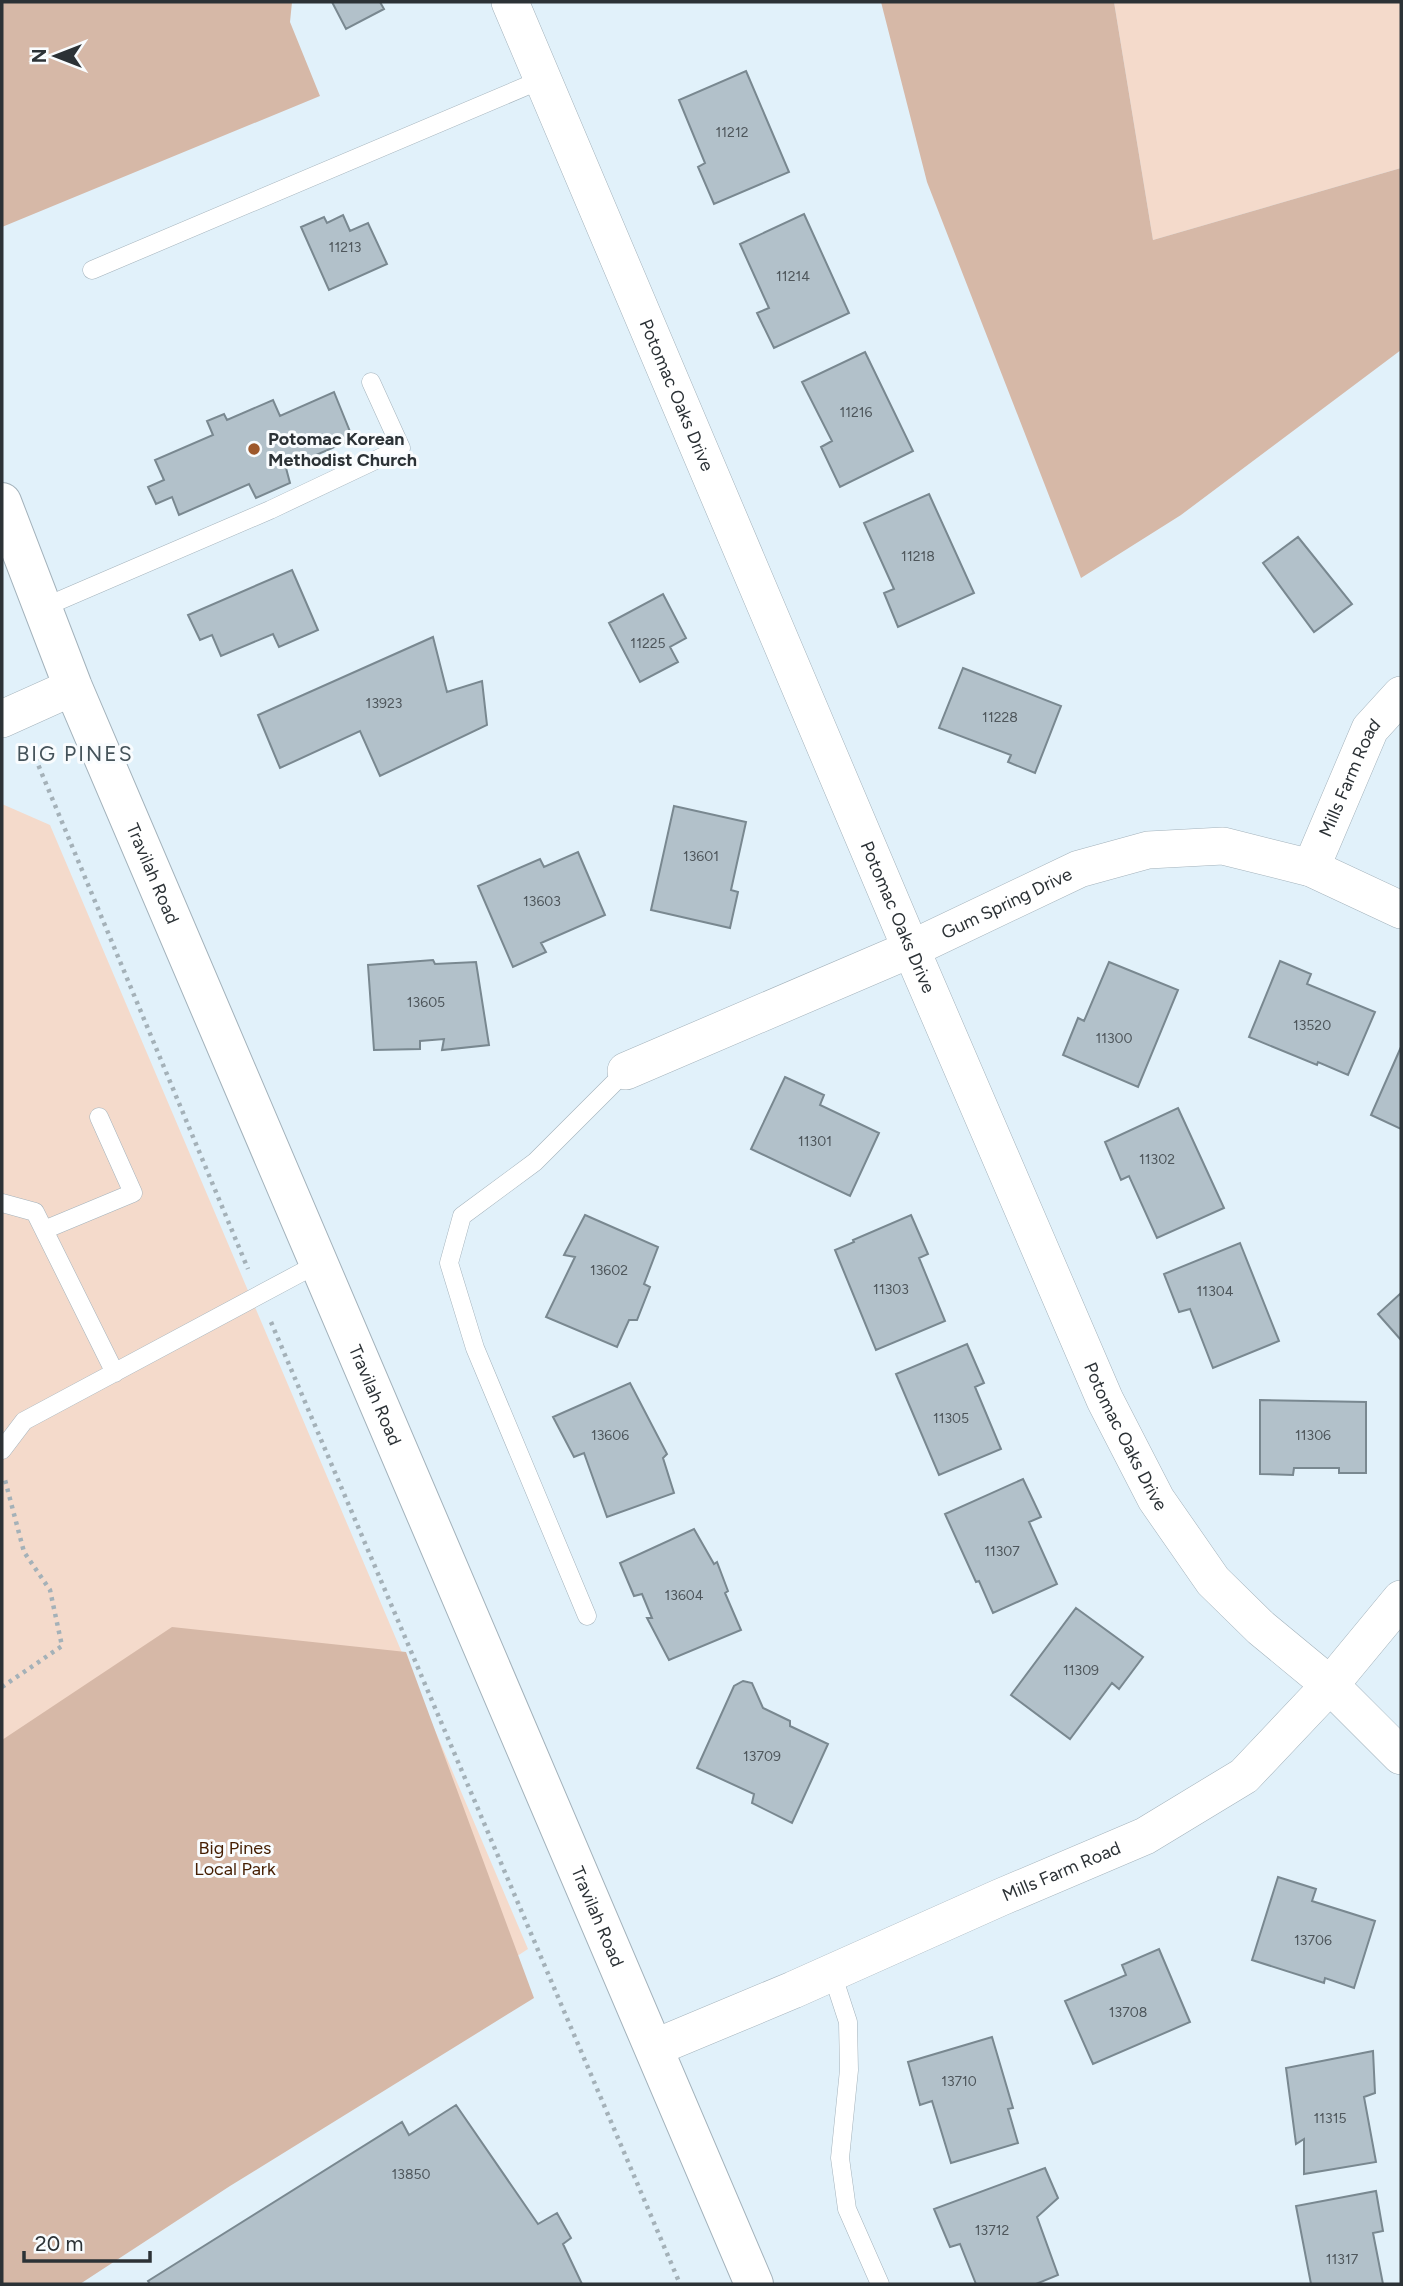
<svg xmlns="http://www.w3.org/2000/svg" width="1403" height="2286" font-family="Figtree,sans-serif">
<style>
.green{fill:#f4dacb}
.forest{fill:#d6b8a7}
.building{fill:#b2c1ca;stroke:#798890;stroke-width:2}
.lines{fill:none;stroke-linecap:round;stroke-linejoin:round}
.service-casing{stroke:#a3b2bb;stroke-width:19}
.minor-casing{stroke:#a3b2bb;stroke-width:38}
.secondary-casing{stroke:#a3b2bb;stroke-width:40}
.path{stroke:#a4b1b8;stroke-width:4.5;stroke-dasharray:3.5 5;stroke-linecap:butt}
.service{stroke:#fff;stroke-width:18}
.minor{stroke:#fff;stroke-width:37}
.secondary{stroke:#fff;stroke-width:38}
.poi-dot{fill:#9d582b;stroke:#f9fcfe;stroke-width:2.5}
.labels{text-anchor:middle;stroke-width:6;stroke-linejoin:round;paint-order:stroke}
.number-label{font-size:14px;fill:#4e565b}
.street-label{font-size:18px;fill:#2c3236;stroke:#f9fcfe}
.poi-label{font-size:18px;font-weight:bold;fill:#2c3236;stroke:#f9fcfe;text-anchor:start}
.park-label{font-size:18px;fill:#451e02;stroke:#f9fcfe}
.quarter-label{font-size:21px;letter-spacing:2px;fill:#45535a;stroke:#f9fcfe}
</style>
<rect width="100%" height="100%" fill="#e1f1fa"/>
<path class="green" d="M1114 2H1401V168L1153 240Z
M2 804 50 825 528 1949 16 2284H2Z"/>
<path class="forest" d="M2 2H292L290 22 320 96 2 227Z
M881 2H1114L1153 240 1401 168V350L1181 515 1081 578 927 182Z
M172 1627 406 1652 534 1998 230 2186 80 2284H2V1740Z"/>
<path class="building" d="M332 2H380L384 9 346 29Z
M746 71 789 172 714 204 698 167 705 163 679 100Z
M804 214 849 313 774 348 757 313 769 308 740 244Z
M343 215 350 231 368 223 387 264 329 290 301 227 324 217 327 223Z
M865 352 913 451 840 487 821 447 832 441 802 382Z
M334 392 353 439 286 468 290 483 256 498 249 484 179 515 172 497 156 504 148 487 164 480 155 460 213 435 207 421 224 414 227 420 273 400 280 416Z
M929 494 974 593 898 627 884 593 894 589 864 523Z
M1298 537 1352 604 1314 632 1263 563Z
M292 570 318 630 279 647 273 634 221 656 212 635 200 640 188 615Z
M663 594 686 638 670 647 678 662 640 682 609 623Z
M433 637 447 692 482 681 487 725 380 776 360 731 280 768 258 715Z
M963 668 1061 706 1035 773 1008 762 1011 755 939 728Z
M674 806 746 822 731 890 738 892 730 928 651 910Z
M578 852 605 915 541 943 546 952 513 967 478 886 540 859 544 867Z
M433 960 435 964 476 962 489 1045 442 1050 444 1039 420 1041V1049L374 1050 368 965Z
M1280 961 1311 974 1307 984 1375 1012 1348 1075 1318 1062 1317 1065 1249 1037Z
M1109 962 1178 990 1138 1087 1063 1055 1078 1018 1084 1021Z
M1401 1047V1129L1371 1115Z
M785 1077 824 1095 820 1105 879 1133 850 1196 751 1149Z
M1178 1108 1224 1208 1157 1238 1129 1176 1121 1180 1105 1142Z
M585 1215 658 1247 644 1284 650 1287 637 1320H629L617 1347 546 1317 575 1257 564 1255Z
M911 1215 928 1254 919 1258 945 1321 876 1350 835 1250 854 1242 853 1240Z
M1240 1243 1279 1341 1213 1368 1190 1309 1179 1312 1164 1274Z
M1401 1293V1340L1378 1314Z
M967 1344 984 1383 975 1387 1001 1449 939 1475 896 1374Z
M630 1383 667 1454 663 1458 674 1493 607 1517 584 1453 574 1457 553 1417Z
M1260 1400 1366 1402V1473H1339V1468H1294L1293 1475 1260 1474Z
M1023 1479 1041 1517 1029 1522 1057 1584 993 1613 979 1581 976 1582 945 1514Z
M694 1529 714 1564 717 1562 728 1591 725 1593 741 1630 669 1660 647 1618H652L642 1594 634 1596 620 1563Z
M1076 1608 1143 1657 1119 1689 1112 1683 1070 1739 1011 1695Z
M743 1681 752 1683 763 1708 790 1721V1726L828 1744 792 1823 752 1803 754 1794 697 1768 734 1686Z
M1278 1877 1316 1889 1312 1901 1375 1921 1354 1988 1325 1978 1324 1983 1252 1960Z
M1159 1949 1190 2022 1093 2064 1065 2001 1126 1975 1122 1965Z
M992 2037 1013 2108 1008 2109 1018 2143 951 2163 932 2101 920 2105 908 2062Z
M1373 2051 1375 2093 1364 2097 1376 2162 1304 2174V2139L1296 2144 1286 2068Z
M456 2105 538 2224 557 2213 571 2238 563 2244 582 2284H150L148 2281 402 2122 409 2135Z
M1045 2168 1058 2198 1037 2217 1058 2275 1036 2284H976L960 2244 950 2247 934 2209Z
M1376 2191 1383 2231 1373 2233 1383 2284H1311L1296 2206Z"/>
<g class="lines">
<g class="service-casing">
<path id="service" d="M92 270 543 79
M42 608 270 510 401 448 371 382
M2 1203 35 1212 115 1373
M44 1230 133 1193 99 1117
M2 1450 24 1421 319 1263
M587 1616 475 1348 449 1263 462 1216 535 1162 626 1071
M832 1973 848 2022 849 2070 840 2158 847 2209 880 2284"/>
</g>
<g class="minor-casing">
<g id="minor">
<path id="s1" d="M510 2 911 949 1105 1400 1156 1499 1213 1581 1261 1628 1330 1685 1401 1756"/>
<path d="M2 719 73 687"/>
<path id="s2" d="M1311 868 1370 729 1401 695"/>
<path id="s3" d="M626 1071 911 949 1079 869 1148 850 1223 846 1311 868 1401 910"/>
<path id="s4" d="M654 2048 793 1990 999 1898 1145 1836 1244 1776 1330 1685 1401 1599"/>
</g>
</g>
<g class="secondary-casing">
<g id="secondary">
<path id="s5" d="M2 502 73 687 754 2284"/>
</g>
</g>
<path class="path" d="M32 750 248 1269
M271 1322 680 2284
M2 1687 62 1646 50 1590 24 1552 5 1480"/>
<use href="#service" class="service"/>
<use href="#minor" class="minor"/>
<use href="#secondary" class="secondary"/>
</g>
<circle class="poi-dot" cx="254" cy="449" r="7"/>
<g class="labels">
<g class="number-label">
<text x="732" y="137">11212</text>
<text x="345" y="252">11213</text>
<text x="793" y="281">11214</text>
<text x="856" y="417">11216</text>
<text x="918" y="561">11218</text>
<text x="648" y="648">11225</text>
<text x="384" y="708">13923</text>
<text x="1000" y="722">11228</text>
<text x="701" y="861">13601</text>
<text x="542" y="906">13603</text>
<text x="426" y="1007">13605</text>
<text x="1312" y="1030">13520</text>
<text x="1114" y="1043">11300</text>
<text x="815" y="1146">11301</text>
<text x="1157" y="1164">11302</text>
<text x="609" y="1275">13602</text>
<text x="891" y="1294">11303</text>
<text x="1215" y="1296">11304</text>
<text x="951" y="1423">11305</text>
<text x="610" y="1440">13606</text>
<text x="1313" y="1440">11306</text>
<text x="1002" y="1556">11307</text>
<text x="684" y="1600">13604</text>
<text x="1081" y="1675">11309</text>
<text x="762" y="1761">13709</text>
<text x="1313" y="1945">13706</text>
<text x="1128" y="2017">13708</text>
<text x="959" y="2086">13710</text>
<text x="1330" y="2123">11315</text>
<text x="411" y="2179">13850</text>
<text x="992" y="2235">13712</text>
<text x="1342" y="2264">11317</text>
</g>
<g class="street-label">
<text dy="6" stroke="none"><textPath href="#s1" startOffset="427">Potomac Oaks Drive</textPath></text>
<text dy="6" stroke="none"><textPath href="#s2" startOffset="98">Mills Farm Road</textPath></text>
<text dy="6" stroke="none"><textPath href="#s5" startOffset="401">Travilah Road</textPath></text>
<text dy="6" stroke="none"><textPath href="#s3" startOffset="416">Gum Spring Drive</textPath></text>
<text dy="6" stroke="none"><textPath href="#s1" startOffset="994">Potomac Oaks Drive</textPath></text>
<text dy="6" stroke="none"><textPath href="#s5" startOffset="968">Travilah Road</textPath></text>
<text dy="6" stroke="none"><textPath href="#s1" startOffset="1561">Potomac Oaks Drive</textPath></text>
<text dy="6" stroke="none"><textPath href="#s4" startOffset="444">Mills Farm Road</textPath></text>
<text dy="6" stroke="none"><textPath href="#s5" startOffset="1535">Travilah Road</textPath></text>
</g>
<g class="poi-label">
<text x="268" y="445">Potomac Korean<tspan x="268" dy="21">Methodist Church</tspan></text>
</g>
<g class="park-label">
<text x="235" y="1854">Big Pines<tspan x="235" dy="21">Local Park</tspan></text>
</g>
<g class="quarter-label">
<text x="75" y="761">BIG PINES</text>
</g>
</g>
<rect width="1403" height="2286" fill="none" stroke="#2c3236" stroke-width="7"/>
<g transform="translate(56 56) rotate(270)" stroke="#f9fcfe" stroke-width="5" paint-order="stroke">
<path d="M0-5L12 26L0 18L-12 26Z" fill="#2c3236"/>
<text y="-10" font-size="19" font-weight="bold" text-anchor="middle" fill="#2c3236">N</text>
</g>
<path d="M24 2251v10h126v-10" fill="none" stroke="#2c3236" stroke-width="3.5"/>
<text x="35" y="2251" font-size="21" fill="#2c3236" stroke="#f9fcfe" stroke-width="5" paint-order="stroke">20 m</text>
</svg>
